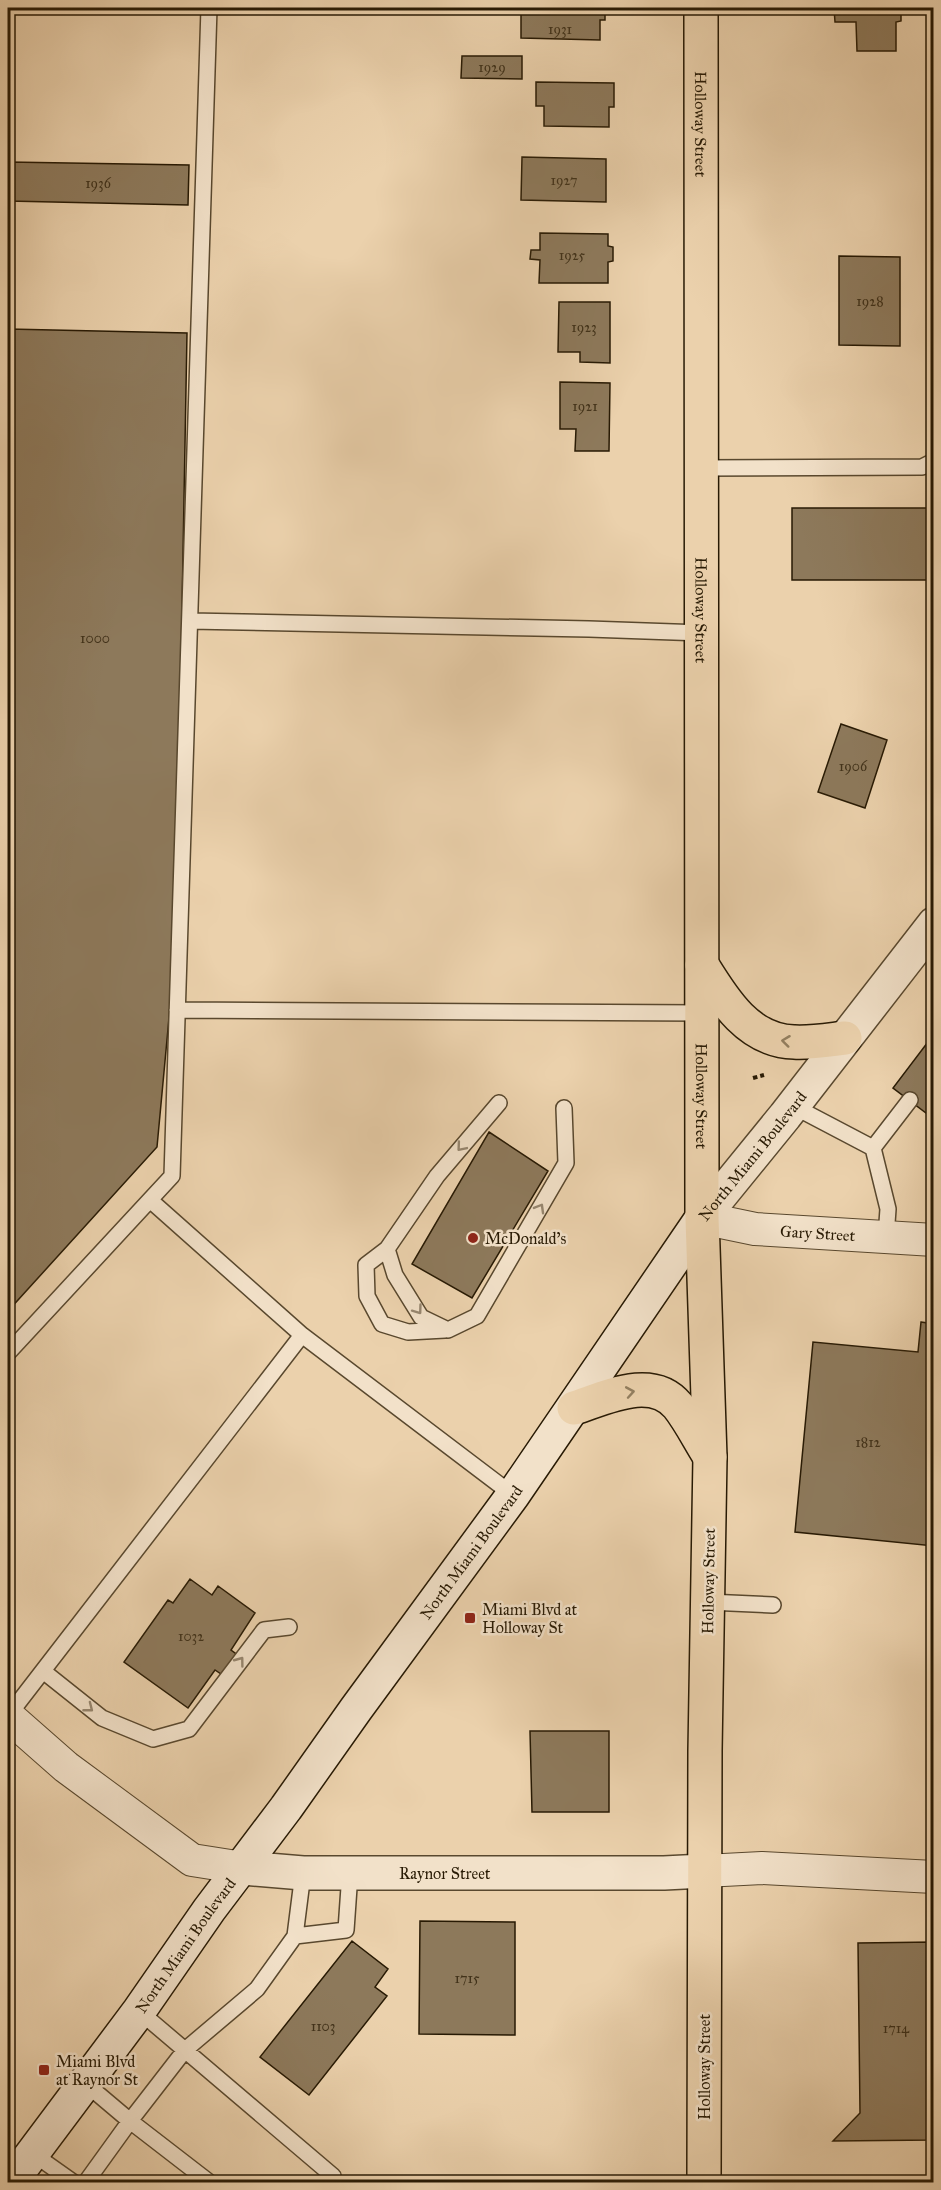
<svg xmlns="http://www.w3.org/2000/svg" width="941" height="2190" font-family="'IM FELL Great Primer',serif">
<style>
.building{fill:#8d795b;stroke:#281a04;stroke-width:1.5}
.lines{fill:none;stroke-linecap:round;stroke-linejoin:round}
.service-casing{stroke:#59482e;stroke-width:18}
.minor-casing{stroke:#59482e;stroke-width:34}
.tertiary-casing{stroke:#59482e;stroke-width:36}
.secondary-casing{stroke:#281a04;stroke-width:36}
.primary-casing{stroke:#281a04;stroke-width:36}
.path{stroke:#281a04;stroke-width:4;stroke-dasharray:4.5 3;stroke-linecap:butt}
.service{stroke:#f2e1c9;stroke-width:15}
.minor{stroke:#f2e1c9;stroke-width:32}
.tertiary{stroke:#f2e1c9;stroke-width:33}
.secondary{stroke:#f2e1c9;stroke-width:33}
.primary{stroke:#ebd1ac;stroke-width:33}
.oneway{stroke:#937f60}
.oneway2{stroke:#978770}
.poi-dot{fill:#8f2418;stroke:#f2e1c9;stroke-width:2}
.labels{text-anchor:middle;stroke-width:5;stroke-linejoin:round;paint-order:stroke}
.number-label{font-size:14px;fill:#41321a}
.street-label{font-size:16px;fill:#281a04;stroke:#f2e1c9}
.poi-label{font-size:16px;fill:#281a04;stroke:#f2e1c9;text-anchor:start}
</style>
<rect width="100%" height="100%" fill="#ebd1ac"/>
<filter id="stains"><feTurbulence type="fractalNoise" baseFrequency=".00333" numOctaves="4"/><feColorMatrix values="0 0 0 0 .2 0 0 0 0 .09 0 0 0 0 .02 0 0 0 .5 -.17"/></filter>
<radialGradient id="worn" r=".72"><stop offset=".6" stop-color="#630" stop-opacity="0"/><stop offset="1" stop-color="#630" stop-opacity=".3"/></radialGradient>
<path class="building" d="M521 8H605V20H600V40L521 38Z
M834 8H901V21L896 22V51H857L856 22H835Z
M462 56H522V79L461 78Z
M536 82 614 83V107H609V127L544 126V106H536Z
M522 157 606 159V202L521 200Z
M8 162 189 165 188 205 8 201Z
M540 233 608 234V246L613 247V261L608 262V283H539L540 260 530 259 531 250H540Z
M839 256 900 257V346L839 345Z
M559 302H610V363L580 362V352H558Z
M8 329 187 333 176 943 157 1147 8 1311Z
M560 382 610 383 609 451H575L576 429H560Z
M792 508H934V580H792Z
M841 724 887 740 865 808 818 792Z
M934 1034V1104L926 1113 893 1088Z
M489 1132 548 1171 472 1298 412 1264Z
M921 1322 934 1324V1546L795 1532 813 1342 918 1352Z
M190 1579 212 1595 218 1586 255 1613 231 1650 239 1656 224 1676 215 1670 188 1708 124 1662 168 1600 173 1603Z
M530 1731H609V1812H532Z
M420 1921 515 1922V2035L419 2034Z
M352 1941 388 1969 375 1987 387 1996 309 2095 260 2057Z
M934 1942V2140L833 2141 860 2113 858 1943Z"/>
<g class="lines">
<g class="service-casing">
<path id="service" d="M701 468 922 467 934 461
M190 621 589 629 702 633
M177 1010 702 1013
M499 1103 437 1176 387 1249 395 1275 421 1317 448 1330 477 1316 566 1163 564 1108
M793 1106 873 1148 888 1209 886 1237
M873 1148 910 1100
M150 1200 302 1335 513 1495
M387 1249 366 1265 367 1296 382 1324 408 1332 445 1330
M8 1353 172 1176 209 8
M708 1602 773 1605
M43 1671 102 1718 153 1739 189 1729 264 1630 289 1627
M8 1716 302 1335
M295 1936 346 1930 350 1873
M139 2011 333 2176 328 2182
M85 2083 130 2121 209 2182
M32 2153 73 2182
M86 2182 130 2121 185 2050 257 1989 295 1936 303 1873"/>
</g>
<g class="minor-casing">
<g id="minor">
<path id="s1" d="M702 1218 755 1229 934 1240"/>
<path d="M8 1716 66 1767 192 1860 243 1868"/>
<path d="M704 1871 762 1868 934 1877"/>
</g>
</g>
<g class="tertiary-casing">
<g id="tertiary">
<path id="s2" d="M702 1218 785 1116 934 924"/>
<path id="s3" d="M243 1868 303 1873H664L704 1871"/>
</g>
</g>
<g class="secondary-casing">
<g id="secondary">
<path id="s4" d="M11 2182 139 2011 209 1910 286 1808 356 1709 513 1495 702 1218"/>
</g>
</g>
<g class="primary-casing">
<g id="primary">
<path id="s5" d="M701 8 702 1218 710 1457 705 1751 704 2182"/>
<path d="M702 965C723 999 748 1041 794 1042 811 1043 828 1040 845 1038"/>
<path d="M574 1408C605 1398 652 1374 678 1406 690 1421 699 1440 710 1457"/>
</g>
</g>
<path class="path" d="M753 1078 764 1075"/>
<use href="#service" class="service"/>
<use href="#minor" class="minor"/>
<use href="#tertiary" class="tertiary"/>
<use href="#secondary" class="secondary"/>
<use href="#primary" class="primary"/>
</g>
<defs><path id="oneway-chevron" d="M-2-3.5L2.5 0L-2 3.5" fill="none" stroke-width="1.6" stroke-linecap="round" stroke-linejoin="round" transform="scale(1.5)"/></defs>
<g class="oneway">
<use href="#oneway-chevron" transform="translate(786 1041) rotate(-173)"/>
<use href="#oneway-chevron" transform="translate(630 1392) rotate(-10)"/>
</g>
<g class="oneway2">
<use href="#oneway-chevron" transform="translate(461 1147) rotate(130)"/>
<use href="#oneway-chevron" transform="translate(540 1208) rotate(-60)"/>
<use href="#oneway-chevron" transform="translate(418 1310) rotate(54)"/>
<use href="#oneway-chevron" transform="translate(240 1661) rotate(-53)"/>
<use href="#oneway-chevron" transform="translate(89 1708) rotate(38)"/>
</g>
<g class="poi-dot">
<circle cx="473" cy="1238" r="6"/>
<rect x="464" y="1612" width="12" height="12" rx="3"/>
<rect x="38" y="2064" width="12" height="12" rx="3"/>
</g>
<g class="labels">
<g class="number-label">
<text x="560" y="34">1931</text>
<text x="492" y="72">1929</text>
<text x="564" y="185">1927</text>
<text x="98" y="188">1936</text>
<text x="572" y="260">1925</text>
<text x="870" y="306">1928</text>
<text x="584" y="332">1923</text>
<text x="585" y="411">1921</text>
<text x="95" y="643">1000</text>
<text x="853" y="771">1906</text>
<text x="868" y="1447">1812</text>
<text x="191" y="1641">1032</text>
<text x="467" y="1983">1715</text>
<text x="323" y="2031">1103</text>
<text x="896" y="2033">1714</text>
</g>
<g class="street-label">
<text dy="6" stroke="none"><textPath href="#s5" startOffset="116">Holloway Street</textPath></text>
<text dy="6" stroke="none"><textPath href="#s5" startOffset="602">Holloway Street</textPath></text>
<text dy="6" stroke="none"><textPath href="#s5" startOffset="1088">Holloway Street</textPath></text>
<text dy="6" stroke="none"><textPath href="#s2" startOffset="80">North Miami Boulevard</textPath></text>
<text dy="6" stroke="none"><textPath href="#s1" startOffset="117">Gary Street</textPath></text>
<text dy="6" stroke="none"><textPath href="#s4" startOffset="780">North Miami Boulevard</textPath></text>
<text transform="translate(708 1581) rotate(-89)" y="6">Holloway Street</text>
<text dy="6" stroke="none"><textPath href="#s3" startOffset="202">Raynor Street</textPath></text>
<text dy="6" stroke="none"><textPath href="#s4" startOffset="294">North Miami Boulevard</textPath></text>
<text transform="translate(704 2067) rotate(-90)" y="6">Holloway Street</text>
</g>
<g class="poi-label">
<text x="485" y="1244">McDonald's</text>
<text x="482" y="1615">Miami Blvd at<tspan x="482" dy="18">Holloway St</tspan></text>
<text x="56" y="2067">Miami Blvd<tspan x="56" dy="18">at Raynor St</tspan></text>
</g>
</g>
<rect width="941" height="2190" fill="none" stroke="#ebd1ac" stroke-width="30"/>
<rect x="9" y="9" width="923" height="2172" fill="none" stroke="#281a04" stroke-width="3"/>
<rect x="15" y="15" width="911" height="2160" fill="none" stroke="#281a04" stroke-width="1.5"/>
<rect width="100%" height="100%" filter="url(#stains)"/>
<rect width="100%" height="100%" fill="url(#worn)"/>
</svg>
